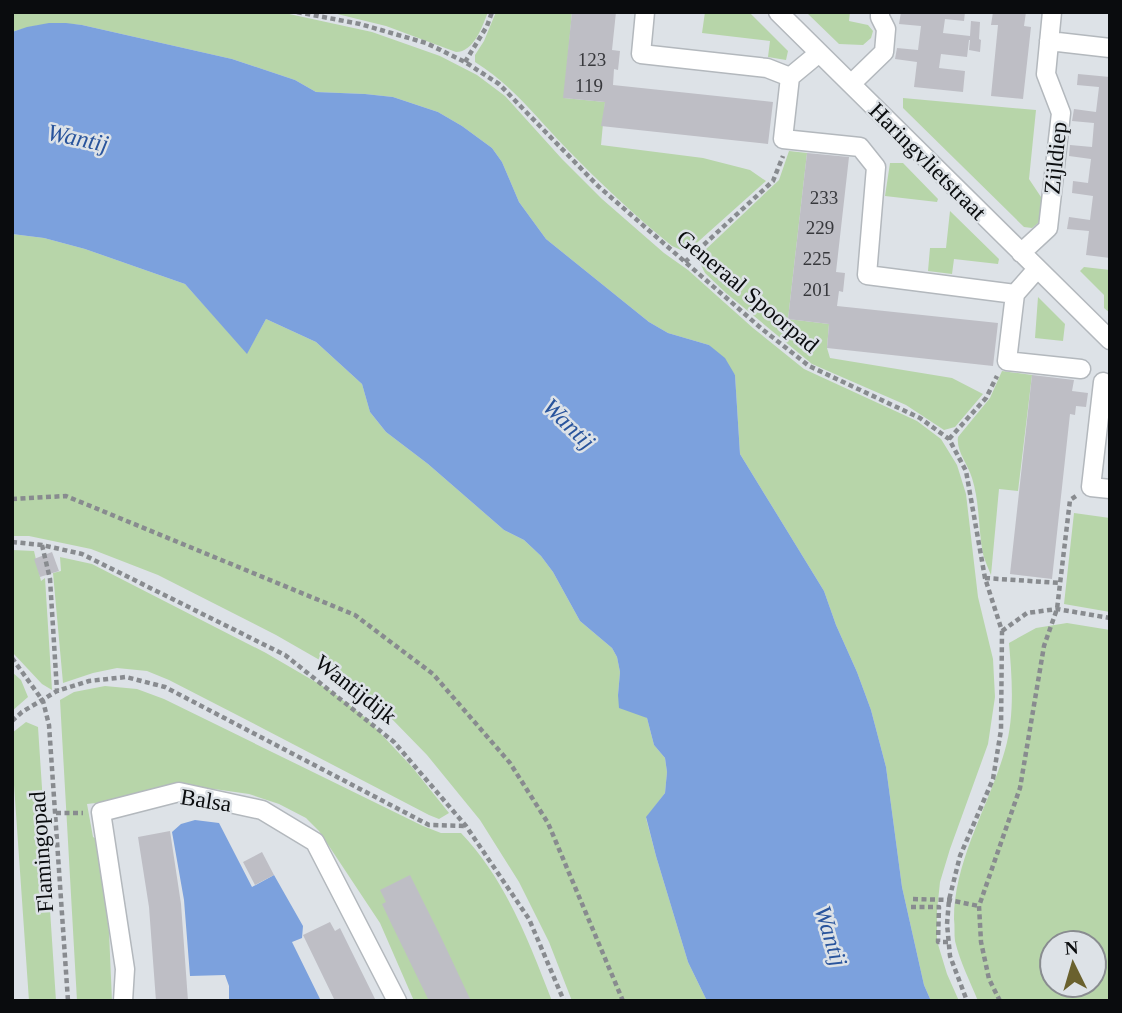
<svg xmlns="http://www.w3.org/2000/svg" width="1122" height="1013" font-family="Georgia,serif">
<style>
.green{fill:#b7d5a9;fill-rule:evenodd}
.water{fill:#7ca1dd}
.building{fill:#bebec5}
.lines{fill:none;stroke-linecap:round;stroke-linejoin:round}
.minor-casing{stroke:#b3b8bd;stroke-width:21}
.path{stroke:#888b8f;stroke-width:4.5;stroke-dasharray:5 3.5;stroke-linecap:butt}
.minor{stroke:#fff;stroke-width:18}
.labels{text-anchor:middle;stroke-width:5;stroke-linejoin:round;paint-order:stroke}
.number-label{font-size:19px;fill:#37383c}
.street-label{font-size:23px;fill:#0a0c0e;stroke:#dde2e7}
.water-label{font-size:24px;font-style:italic;fill:#29549c;stroke:#dde2e7}
</style>
<rect width="100%" height="100%" fill="#dde2e7"/>
<path class="green" d="M12 12H280L372 32 440 56 477 75 505 96 562 159 602 199 664 253 688 270 753 328 804 369 917 421 941 439 957 465 966 494 978 597 993 659 995 697 988 744 950 849 940 882 937 911V941L947 974 959 1001H931L924 985 902 887 886 767 871 710 857 672 836 625 824 591 740 454 735 375 709 345 668 333 649 322 546 239 519 202 502 162 492 148 462 126 438 112 393 97 365 94 316 92 295 80 232 59 82 25C58 22 35 24 12 32Z
M329 12H488C482 27 474 52 456 52L386 26Z
M496 12H572L564 98 605 102 601 145 703 158 750 170 766 181 690 249 681 250 672 246C634 215 599 182 565 147 536 117 511 84 475 62V55L484 41Z
M705 12H749L788 51 786 60 768 57 770 41 702 33Z
M806 12H850L849 21 868 25 873 31 871 38 863 45 839 44Z
M903 98 1036 110 1029 179 1045 203 1044 218 1032 228 1024 227 903 108Z
M789 151 807 153 788 319 829 324 827 348 830 358 952 378 983 394 955 427 944 430 906 405 812 364 726 293 705 273 700 263 703 252 779 180Z
M890 163H903L938 199 937 202 885 196Z
M950 211 999 259 998 264 954 259 952 274 928 271 930 248H946Z
M12 234 44 238 85 249 185 284 247 353 266 319 316 342 362 384 370 412 386 432 428 464 504 530 524 540 541 556 553 572 580 621 612 648 617 657 620 672 618 695 647 718 654 745 665 758 667 772 665 793 646 818 656 856 688 962 707 1001H572L549 942 519 882 480 820 427 755 390 717 344 674 276 635 158 575 91 549 29 536H12Z
M1084 267 1110 270V313L1104 308V295L1080 271Z
M1038 297 1065 324 1063 341 1035 338Z
M1002 371 1032 375 1018 491 999 489 991 575C988 568 985 561 983 554 978 529 980 503 972 478 968 464 956 451 958 437L990 398Z
M1074 513 1110 518V612L1064 604Z
M12 550 34 551 41 581 45 578 52 690 42 684 12 652Z
M60 557 92 564 266 653 331 691 367 719 412 767 449 813 439 819 429 815 264 729 169 680 147 671 117 668 93 673 63 683 53 573 61 571Z
M1067 623 1110 630V1001H978C970 981 960 962 955 941 954 934 955 926 954 919 954 860 989 806 1005 750 1015 715 1012 678 1009 643L1036 628ZM1052 943H1094V985H1052Z
M12 672 21 680 28 697 12 711Z
M105 686 137 689 164 699 423 826 441 833H461C506 880 529 942 552 1001H414L380 923 319 831 306 818 279 804 249 794 214 789 87 804 93 837 98 840 109 932 112 1001H77L60 700 74 692Z
M26 722 38 727 56 1001H29L12 756V733Z"/>
<path class="water" d="M49 23H66L82 25 232 59 295 80 316 92 365 94 393 97 438 112 462 126 492 148 502 162 519 202 546 239 649 322 668 333 709 345 725 358 735 375 740 454 824 591 836 625 857 672 871 710 886 767 902 887 924 985 931 1001H707L688 962 656 856 646 817 665 793 667 772 665 758 654 745 647 718 619 708 618 695 620 672 617 657 612 648 580 621 553 572 541 556 524 540 504 530 428 464 386 432 370 412 362 384 316 342 266 319 247 354 185 284 85 249 44 238 12 234V32L27 27Z
M195 820 219 823 252 887 274 875 303 926 302 938 292 942 321 1001H229V986L225 975 190 976 184 900 172 832 181 824Z"/>
<path class="building" d="M572 12H616L612 50 620 51 618 70 614 69 613 85 773 102 768 144 601 126 605 102 563 98Z
M901 12H965L964 21 945 19 943 33 970 36 971 21 980 22 979 39 981 40 980 52 969 50 970 40H969L967 57 941 54 939 68 965 71 963 92 914 87 917 62 895 59 897 48 918 50 921 26 899 24Z
M993 12H1026L1024 26 1031 27 1023 99 991 96 998 25H991Z
M1078 74 1110 77V258L1086 255 1089 231 1067 229 1069 217 1090 220 1093 196 1072 193 1073 181 1088 183 1091 159 1069 156 1070 145 1092 147 1094 123 1072 121 1074 109 1096 112 1099 87 1077 85Z
M807 153 849 157 836 272 845 273 843 292 839 291 837 306 998 323 993 366 827 348 829 324 788 319Z
M1032 375 1074 380 1072 391 1088 393 1086 407 1076 406 1075 415 1070 414 1052 579 1010 574Z
M52 552 59 571 40 577 34 559Z
M170 831 181 904 188 1001H156L149 907 138 837Z
M262 852 274 875 255 885 243 862Z
M410 875 440 935 471 1001H429L390 921 382 904 386 902 380 890Z
M330 922 335 931 340 928 376 1001H335L303 935Z"/>
<g class="lines">
<g class="minor-casing">
<path id="minor" d="M645 12 641 54 767 68 790 77 819 53
M778 12 1110 340
M1049 41 1110 48
M790 77 783 139 860 147 876 167 867 275 1015 294 1037 269
M851 84 884 52 886 29 880 17V12
M1021 253 1048 228 1061 113 1046 74 1052 12
M1015 294 1007 361 1081 369
M1103 382 1091 487 1110 489
M123 1001 125 969 101 812 179 792 262 810 315 842 397 1001"/>
</g>
<path class="path" d="M297 12 360 24 426 43 465 62 499 84 598 186 762 329 809 366 920 418 949 439 966 471 985 578 1002 631 1001 730 993 779 960 856 949 900 947 924 950 956 967 1001
M465 62 487 26 492 12
M685 262 773 181 783 156
M949 439 986 398 997 376
M12 499 66 496 355 615 433 674 510 763 548 823 623 1001
M12 542 42 545 82 554 285 655 394 742 466 826 529 919 564 1001
M42 545 50 579 57 691
M985 578 1060 583
M1002 631 1027 613 1057 609 1110 618
M12 658 43 701 49 725 68 1001
M12 721 22 712 57 691 89 681 126 677 165 687 429 825 466 826
M56 813H83
M913 899 949 900 979 906
M911 907H939L938 942H948
M1000 1001 989 979 981 942 979 906 1020 788 1044 646 1057 609 1070 500 1076 496"/>
<use href="#minor" class="minor"/>
</g>
<g class="labels">
<g class="number-label">
<text x="592" y="66">123</text>
<text x="589" y="92">119</text>
<text x="824" y="204">233</text>
<text x="820" y="234">229</text>
<text x="817" y="265">225</text>
<text x="817" y="296">201</text>
</g>
<g class="street-label">
<text transform="translate(1055 158) rotate(-84)" y="8">Zijldiep</text>
<text transform="translate(928 161) rotate(45)" y="8">Haringvlietstraat</text>
<text transform="translate(748 291) rotate(40)" y="8">Generaal Spoorpad</text>
<text transform="translate(356 689) rotate(38)" y="8">Wantijdijk</text>
<text transform="translate(206 800) rotate(9)" y="8">Balsa</text>
<text transform="translate(41 852) rotate(-94)" y="8">Flamingopad</text>
</g>
<g class="water-label">
<text transform="translate(78 138) rotate(12)" y="8">Wantij</text>
<text transform="translate(569 424) rotate(44)" y="8">Wantij</text>
<text transform="translate(831 936) rotate(73)" y="8">Wantij</text>
</g>
</g>
<rect width="1122" height="1013" fill="none" stroke="#0a0c0e" stroke-width="28"/>
<g transform="translate(1073 964) rotate(355)"><circle r="33" fill="#dde2e7" stroke="#898c90" stroke-width="2"/>
<path d="M0-5L12 26L0 18L-12 26Z" fill="#6a612e"/>
<text y="-10" font-size="19" font-weight="bold" text-anchor="middle" fill="#0a0c0e">N</text>
</g>
</svg>
